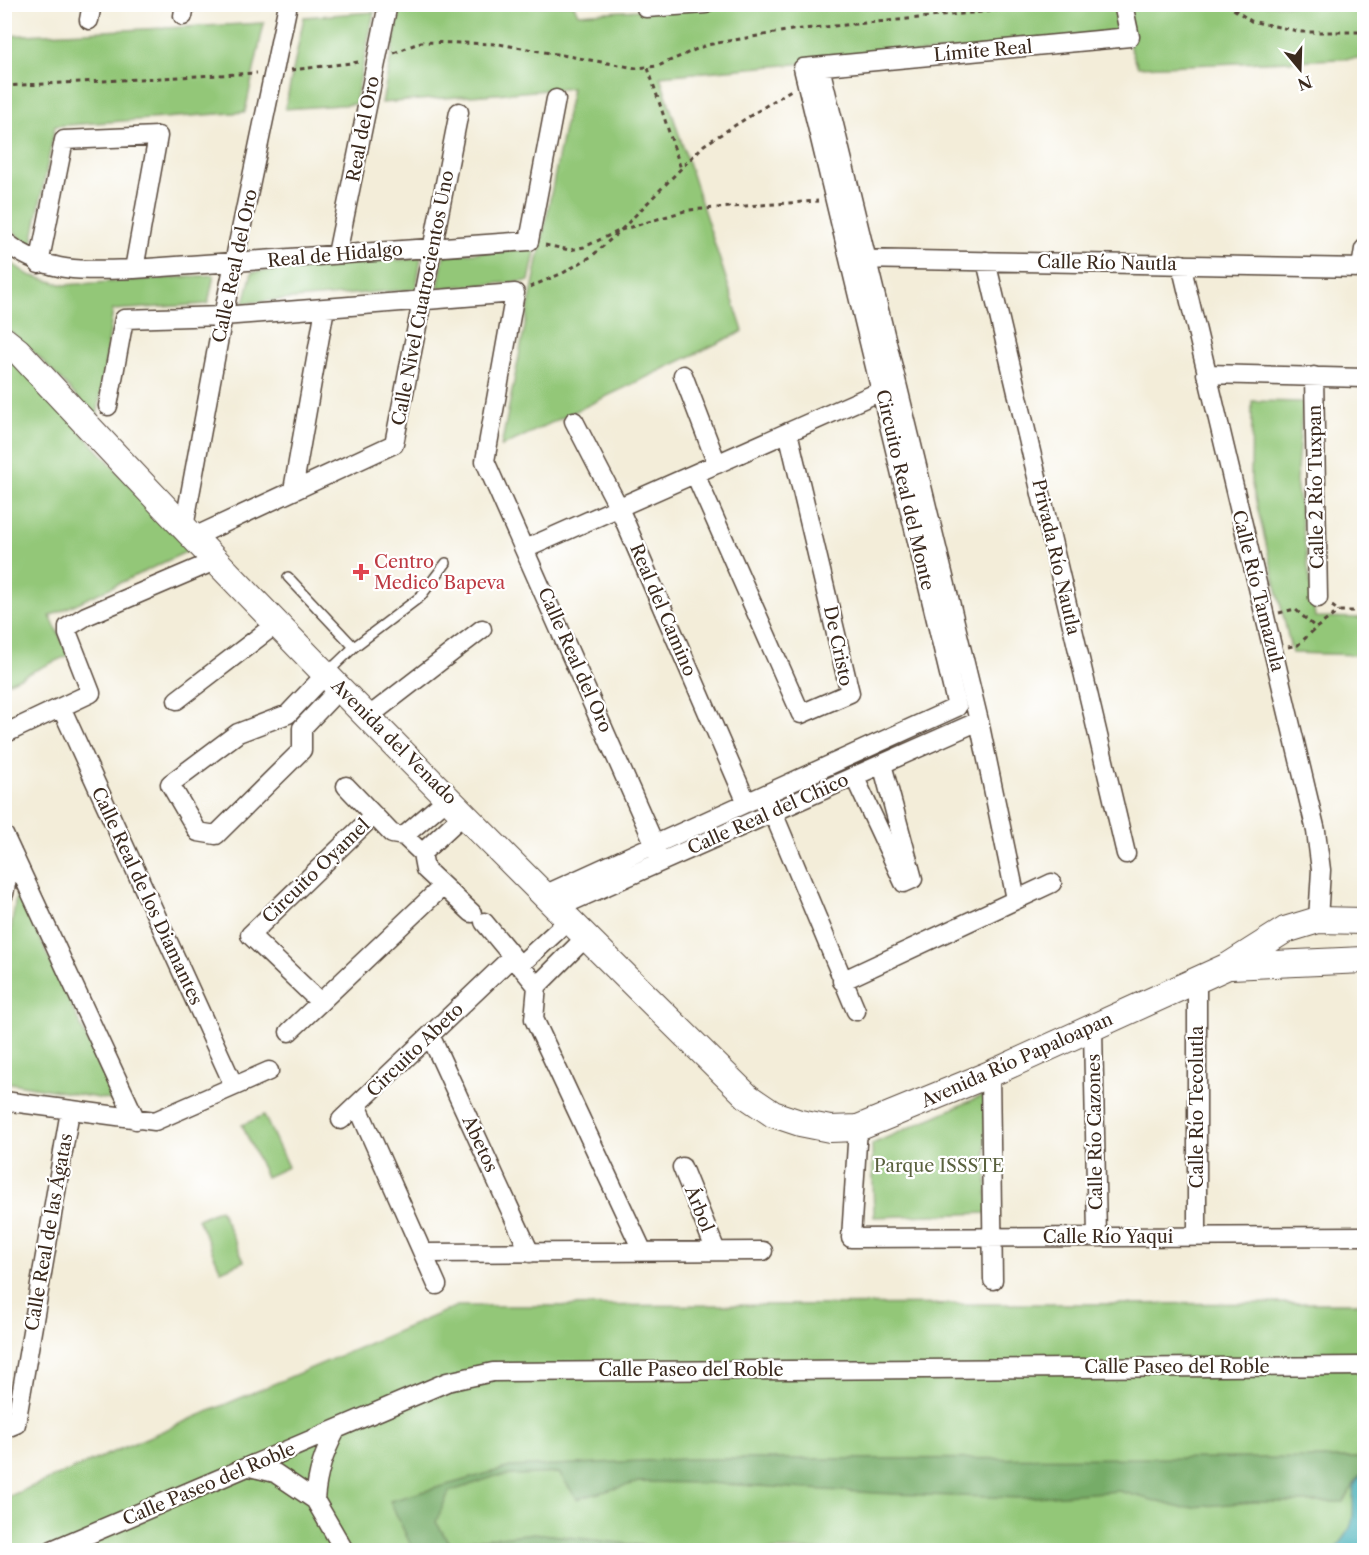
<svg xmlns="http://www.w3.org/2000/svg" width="1369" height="1555" font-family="'Libre Caslon Text',serif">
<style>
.green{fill:#93c778;stroke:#67784b;stroke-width:1.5}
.forest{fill:#76ac68;stroke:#586b43;stroke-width:1.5}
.water{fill:#39aab3;stroke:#3a6a68;stroke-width:1.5}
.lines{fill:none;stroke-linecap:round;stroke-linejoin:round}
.lane-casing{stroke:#57473a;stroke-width:12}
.street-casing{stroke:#57473a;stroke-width:21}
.secondary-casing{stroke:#57473a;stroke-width:28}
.path{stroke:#57473a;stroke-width:3;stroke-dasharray:4.5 4.5;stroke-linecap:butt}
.lane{stroke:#fff;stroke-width:9}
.street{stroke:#fff;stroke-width:18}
.secondary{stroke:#fff;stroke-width:26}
.health-dot{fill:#e0444e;stroke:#fff;stroke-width:2}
.labels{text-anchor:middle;stroke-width:4.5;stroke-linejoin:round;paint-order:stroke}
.street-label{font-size:18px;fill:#3b2a1e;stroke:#fff}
.health-label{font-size:18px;fill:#be3a42;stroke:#fff;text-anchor:start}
.park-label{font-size:18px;fill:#5a613e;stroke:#fff}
</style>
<rect width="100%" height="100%" fill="#fff"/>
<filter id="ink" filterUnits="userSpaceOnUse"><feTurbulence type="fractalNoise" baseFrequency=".0167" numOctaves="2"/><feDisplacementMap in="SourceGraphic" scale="12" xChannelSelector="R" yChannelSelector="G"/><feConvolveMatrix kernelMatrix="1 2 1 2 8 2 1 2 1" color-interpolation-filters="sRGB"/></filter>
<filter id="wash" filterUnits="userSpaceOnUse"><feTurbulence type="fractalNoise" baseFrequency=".008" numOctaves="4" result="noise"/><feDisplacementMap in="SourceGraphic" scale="24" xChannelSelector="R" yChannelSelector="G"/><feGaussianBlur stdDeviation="1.35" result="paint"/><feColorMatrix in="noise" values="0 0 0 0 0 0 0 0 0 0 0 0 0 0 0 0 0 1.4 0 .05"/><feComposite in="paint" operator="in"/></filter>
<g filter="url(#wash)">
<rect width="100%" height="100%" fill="#f3edd9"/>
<path class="green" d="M472 4 473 7 574 5 578 14 728 4 1364 5V58L1138 67 1125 35 660 76 743 331 501 447 572 88 382 103 401 5Z
M374 12 355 104 285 109 304 17Z
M264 23 245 112 55 126 31 249 5 222V36Z
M536 248 529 281 438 288 444 255Z
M4 258 29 275 64 285 214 275 208 304 113 310 97 418 35 353 5 327Z
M421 258 416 289 244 303 252 272Z
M4 348 190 550 50 616 69 655 5 684Z
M1252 401 1303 402 1296 481 1315 617 1364 618V655L1292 653 1251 481Z
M17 890 116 1101 5 1082V969Z
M984 1095 988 1213 874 1217 872 1144Z
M264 1115 288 1167 266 1177 242 1125Z
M220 1209 244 1261 221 1271 198 1219Z
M1364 1303V1550H5V1498L457 1306Z"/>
<path class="forest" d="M1364 1458V1473L1358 1477 1344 1502H1253L1181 1508 1119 1491 1021 1498 893 1494 707 1483 639 1482 577 1499 559 1473 496 1476 449 1492 436 1522 449 1543 534 1533 681 1550H413L390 1501 510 1467 685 1459Z"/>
<path class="water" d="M1364 1473V1550H1334C1342 1542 1349 1534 1352 1522 1356 1505 1347 1484 1364 1473Z"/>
</g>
<g filter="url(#ink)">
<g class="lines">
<g class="lane-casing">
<path id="lane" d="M288 577 354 647
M327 673 354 647 420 597 446 563"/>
</g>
<g class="street-casing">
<path id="street" d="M646 8 705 4
M183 16 185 4
M89 20 92 4
M820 67 979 721 1016 899
M4 241C47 275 83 270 134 269L529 241 556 99
M337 254 388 4
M856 259 1364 268
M986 261 1126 854
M39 264 64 140 158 136 134 269
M1181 264 1316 831 1321 870 1318 920
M1361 268 1364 249
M1206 374 1364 378
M683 375 717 464
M1314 376 1318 598
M108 406 124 319 223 316 515 293 485 461 662 861
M574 421 619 508 747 803
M695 474 801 714 850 693 788 432
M293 490 325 308
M184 527 223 316 288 4
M194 537 394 444 459 112
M525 549 881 391
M326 674 288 714 238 733 170 784 198 832 216 835 302 750V728L340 688
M177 700 276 624
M61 707 234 1086
M368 717 482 629
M4 734 91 693 68 634V627L86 616 217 560
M854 776 904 883 913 879 882 764
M346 786 392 834 404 836 422 853 425 869 472 913
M769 803 856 1011
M4 835 136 1120
M404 836 448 798
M422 853 464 814
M4 894 12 852
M544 895 957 707 803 68 1130 37 1123 4
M557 908 979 721
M484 922 537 986 534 1019 642 1250
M519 966 569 920
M1197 978V1237
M842 981 1052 883
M537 986 586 937
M320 1002 250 935 374 815
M1093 1028 1097 1237
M289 1032 443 886
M430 1035 530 1253
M990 1074 993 1280
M4 1101 155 1121 269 1071
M357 1105 437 1285
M341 1120 512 957
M858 1128 851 1238 1364 1236
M682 1167 716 1251
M424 1253 763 1251
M4 1429 16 1424 70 1111
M250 1467 275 1473 315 1500 344 1550
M315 1500C317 1473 324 1453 336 1430
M52 1550 447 1382 493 1372 1364 1366"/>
</g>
<g class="secondary-casing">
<path id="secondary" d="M4 340 18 351C254 606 500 853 748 1097L773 1114 800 1123 830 1129 858 1128 990 1074 1228 966 1285 930 1318 920 1364 921
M1231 966 1364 960"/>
</g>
<path class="path" d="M1226 4 1251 21 1302 32H1364
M394 53 421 42 499 44 636 68 658 66 706 45 792 30 1067 4
M648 68 681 169
M291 70 359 62
M4 86 257 73
M545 245 570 250 584 247 621 230 704 145 791 90
M530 287 563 273 592 256 621 230 688 210 818 201
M1332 606 1339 611H1364
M1279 613 1295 609 1316 628 1339 611
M1288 647 1298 645 1316 628"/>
<use href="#lane" class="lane"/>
<use href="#street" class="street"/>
<use href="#secondary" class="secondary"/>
</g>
</g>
<path class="health-dot" d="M358 563h6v6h6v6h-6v6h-6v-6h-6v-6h6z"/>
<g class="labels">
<g class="street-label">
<text transform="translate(983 51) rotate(-5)" y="6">Límite Real</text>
<text transform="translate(363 129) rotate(-79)" y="6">Real del Oro</text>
<text transform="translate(335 255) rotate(-5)" y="6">Real de Hidalgo</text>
<text transform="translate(1107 263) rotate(1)" y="6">Calle Río Nautla</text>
<text transform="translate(235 266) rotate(-78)" y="6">Calle Real del Oro</text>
<text transform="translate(423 298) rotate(-79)" y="6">Calle Nivel Cuatrocientos Uno</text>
<text transform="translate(1316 487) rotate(-91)" y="6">Calle 2 Río Tuxpan</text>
<text transform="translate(905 490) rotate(77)" y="6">Circuito Real del Monte</text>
<text transform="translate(1056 557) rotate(77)" y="6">Privada Río Nautla</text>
<text transform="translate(1258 591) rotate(76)" y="6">Calle Río Tamazula</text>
<text transform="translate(663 610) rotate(67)" y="6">Real del Camino</text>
<text transform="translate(838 646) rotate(78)" y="6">De Cristo</text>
<text transform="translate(575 660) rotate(66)" y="6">Calle Real del Oro</text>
<text transform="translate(394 742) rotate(45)" y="6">Avenida del Venado</text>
<text transform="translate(768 814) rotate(-24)" y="6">Calle Real del Chico</text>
<text transform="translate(316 871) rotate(-44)" y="6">Circuito Oyamel</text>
<text transform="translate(147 896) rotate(65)" y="6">Calle Real de los Diamantes</text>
<text transform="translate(415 1050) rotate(-44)" y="6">Circuito Abeto</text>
<text transform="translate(1017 1060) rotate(-24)" y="6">Avenida Río Papaloapan</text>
<text transform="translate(1197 1107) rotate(-90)" y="6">Calle Río Tecolutla</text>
<text transform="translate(1095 1132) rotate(-91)" y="6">Calle Río Cazones</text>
<text transform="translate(480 1144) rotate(65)" y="6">Abetos</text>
<text transform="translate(699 1209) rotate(68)" y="6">Árbol</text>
<text transform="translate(49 1232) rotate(-80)" y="6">Calle Real de las Ágatas</text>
<text x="1108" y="1243">Calle Río Yaqui</text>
<text x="1177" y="1373">Calle Paseo del Roble</text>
<text x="691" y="1376">Calle Paseo del Roble</text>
<text transform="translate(209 1484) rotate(-23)" y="6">Calle Paseo del Roble</text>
</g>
<g class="health-label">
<text x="374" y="568">Centro<tspan x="374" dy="21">Medico Bapeva</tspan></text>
</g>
<g class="park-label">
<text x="939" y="1172">Parque ISSSTE</text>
</g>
</g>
<rect width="1369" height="1555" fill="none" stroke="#fff" stroke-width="24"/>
<g transform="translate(1300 69) rotate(161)" stroke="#ffffff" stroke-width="4.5" paint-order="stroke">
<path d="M0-4.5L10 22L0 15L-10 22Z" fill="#3b2a1e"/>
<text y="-9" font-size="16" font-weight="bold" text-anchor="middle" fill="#3b2a1e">N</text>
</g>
</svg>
